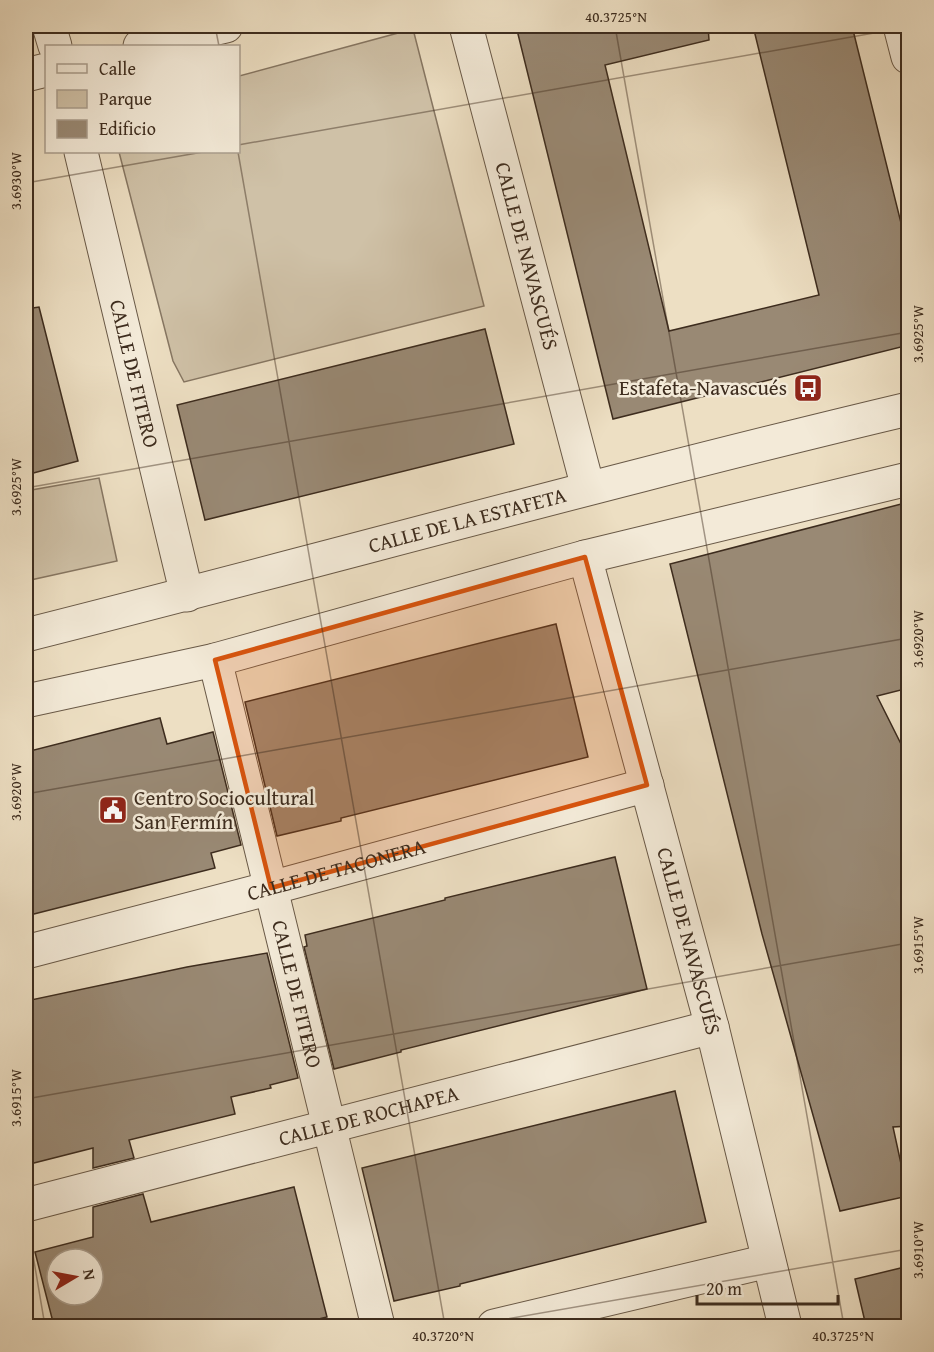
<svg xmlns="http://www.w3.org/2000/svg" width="934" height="1352" font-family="'Gentium Book Plus',serif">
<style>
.green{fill:#cfc1a7;stroke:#867662;stroke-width:1.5}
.building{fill:#998974;stroke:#3d2c1e;stroke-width:1.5;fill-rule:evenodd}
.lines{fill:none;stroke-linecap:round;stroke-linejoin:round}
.minor-casing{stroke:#695947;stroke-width:35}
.tertiary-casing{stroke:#695947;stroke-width:35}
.minor{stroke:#f3ead8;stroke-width:33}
.tertiary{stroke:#f3ead8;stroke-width:33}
.marked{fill:#d7540e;fill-opacity:0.2;stroke:#d7540e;stroke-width:4.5;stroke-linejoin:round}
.ticks{fill:none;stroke:#3d2c1e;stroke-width:1.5;stroke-opacity:0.45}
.labels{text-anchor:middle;stroke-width:5;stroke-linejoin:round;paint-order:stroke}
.street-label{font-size:21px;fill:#3d2c1e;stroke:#f3ead8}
.poi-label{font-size:21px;fill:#3d2c1e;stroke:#f3ead8;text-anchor:end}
.neatline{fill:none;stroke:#3d2c1e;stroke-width:2}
.ticks-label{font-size:15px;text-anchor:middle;fill:#3d2c1e}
</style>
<rect width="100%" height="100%" fill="#eddfc3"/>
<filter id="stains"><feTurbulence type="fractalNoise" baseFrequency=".00333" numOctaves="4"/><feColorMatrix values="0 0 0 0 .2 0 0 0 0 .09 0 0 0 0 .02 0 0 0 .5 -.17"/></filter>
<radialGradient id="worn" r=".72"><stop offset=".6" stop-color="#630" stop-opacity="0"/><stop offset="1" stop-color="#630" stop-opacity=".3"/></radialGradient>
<path class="green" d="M413 29 484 306 184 382 173 361 119 152H238L239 76Z
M99 478 117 561 26 581V491Z"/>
<path class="building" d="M516 26H708L709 40 605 65 669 331 819 295 753 26H852L909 255V345L613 419Z
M39 307 78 461 26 475V309Z
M485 329 514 444 205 520 177 405Z
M909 502V688L877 696 909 760V1126L893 1127 908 1196 840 1211 762 934 670 564Z
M556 624 588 757 341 818V821L277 836 245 702Z
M160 718 167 744 213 732 241 845 211 853 215 868 26 916V752Z
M615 857 647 989 401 1050V1052L334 1069 304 947 307 946 305 935 445 900V898Z
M267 953 298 1078 270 1085 271 1088 231 1097 235 1114 129 1140 134 1158 93 1168V1148L26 1165V1001L187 967Z
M675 1091 706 1222 460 1284V1286L394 1301 362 1168Z
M294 1187 327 1317 290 1326H54L35 1252 93 1237V1207L143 1194 151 1222ZM57 1259H93V1295H57Z
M909 1266V1326H866L855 1279Z"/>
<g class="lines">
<g class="minor-casing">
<g id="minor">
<path d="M49 26 55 46"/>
<path id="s1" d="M466 26 588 488"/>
<path d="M900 26 908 57"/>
<path d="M140 46 226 26"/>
<path d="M26 75 46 70"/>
<path id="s2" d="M81 152 187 595"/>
<path id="s3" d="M585 557 712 1027 785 1326"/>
<path id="s4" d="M215 660 378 1326"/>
<path id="s5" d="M26 952 271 888 647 785"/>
<path id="s6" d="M26 1205 712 1027"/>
<path d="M494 1326 768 1261"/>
</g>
</g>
<g class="tertiary-casing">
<g id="tertiary">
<path id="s7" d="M26 635C320 561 613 479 908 409"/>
<path d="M26 701 215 660 585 557 908 479"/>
</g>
</g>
<use href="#minor" class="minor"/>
<use href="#tertiary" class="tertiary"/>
</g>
<path class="marked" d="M585 557 647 785 271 888 215 660Z"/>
<path class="ticks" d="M215 26 219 46M615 26 844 1326M238 145 908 27M238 152 445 1326M26 183 203 152M26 488 908 332M26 794 908 638M26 1099 908 943M26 1214 45 1326M467 1326 908 1249"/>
<defs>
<g id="bus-square" transform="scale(1.5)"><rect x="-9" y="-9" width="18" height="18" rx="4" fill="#8f2418" stroke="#f3ead8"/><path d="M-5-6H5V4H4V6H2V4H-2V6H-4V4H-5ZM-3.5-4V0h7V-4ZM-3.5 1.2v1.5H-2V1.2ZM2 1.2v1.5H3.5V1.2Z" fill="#fff"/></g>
<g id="civic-square" transform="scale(1.5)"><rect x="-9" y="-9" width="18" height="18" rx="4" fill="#8f2418" stroke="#f3ead8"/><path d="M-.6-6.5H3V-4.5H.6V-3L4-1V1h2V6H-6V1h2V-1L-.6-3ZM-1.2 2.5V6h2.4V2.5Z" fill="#fff"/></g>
</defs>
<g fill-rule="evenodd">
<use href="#bus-square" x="808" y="388"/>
<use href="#civic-square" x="113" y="810"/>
</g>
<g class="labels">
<g class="street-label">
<text dy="7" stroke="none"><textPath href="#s1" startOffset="238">CALLE DE NAVASCUÉS</textPath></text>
<text dy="7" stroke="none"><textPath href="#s2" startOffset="228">CALLE DE FITERO</textPath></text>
<text dy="7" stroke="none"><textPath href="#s7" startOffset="456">CALLE DE LA ESTAFETA</textPath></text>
<text dy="7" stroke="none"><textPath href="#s5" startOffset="321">CALLE DE TACONERA</textPath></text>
<text dy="7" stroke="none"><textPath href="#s3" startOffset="398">CALLE DE NAVASCUÉS</textPath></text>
<text dy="7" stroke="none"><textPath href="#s4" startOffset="344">CALLE DE FITERO</textPath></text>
<text dy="7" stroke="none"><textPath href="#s6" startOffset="354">CALLE DE ROCHAPEA</textPath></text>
</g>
<g class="poi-label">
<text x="787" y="395">Estafeta-Navascués</text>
<text x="134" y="805" text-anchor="start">Centro Sociocultural<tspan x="134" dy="24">San Fermín</tspan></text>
</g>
</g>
<rect width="934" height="1352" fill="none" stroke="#eddfc3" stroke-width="66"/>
<rect x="45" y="45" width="195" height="108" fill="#f3ead8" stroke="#aa9e8e" stroke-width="1.5"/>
<rect x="57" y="64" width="30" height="9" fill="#f3ead8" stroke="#aa9e8e" stroke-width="1.5"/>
<text x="99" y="75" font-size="18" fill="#3d2c1e">Calle</text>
<rect x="57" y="90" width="30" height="18" fill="#cfc1a7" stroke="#aa9e8e" stroke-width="1.5"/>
<text x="99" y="105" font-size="18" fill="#3d2c1e">Parque</text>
<rect x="57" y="120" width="30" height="18" fill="#998974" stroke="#aa9e8e" stroke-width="1.5"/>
<text x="99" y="135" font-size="18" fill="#3d2c1e">Edificio</text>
<g transform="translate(75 1277) rotate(80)"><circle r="28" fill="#f3ead8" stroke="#aa9e8e" stroke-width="1.5"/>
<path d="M0-4.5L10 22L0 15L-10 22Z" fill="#8f2418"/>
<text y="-9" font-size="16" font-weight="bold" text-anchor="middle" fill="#3d2c1e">N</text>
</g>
<path d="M697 1295v9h141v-9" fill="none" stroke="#3d2c1e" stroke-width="3"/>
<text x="706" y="1295" font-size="18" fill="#3d2c1e" stroke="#f3ead8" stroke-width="4.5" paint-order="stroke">20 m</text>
<rect x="33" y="33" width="868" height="1286" class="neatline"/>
<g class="ticks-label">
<text x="616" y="22">40.3725°N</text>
<text transform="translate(16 181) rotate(-90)" y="5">3.6930°W</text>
<text transform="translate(918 334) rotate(-90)" y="5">3.6925°W</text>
<text transform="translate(16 487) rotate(-90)" y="5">3.6925°W</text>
<text transform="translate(918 639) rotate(-90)" y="5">3.6920°W</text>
<text transform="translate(16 792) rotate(-90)" y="5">3.6920°W</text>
<text transform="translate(918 945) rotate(-90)" y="5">3.6915°W</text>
<text transform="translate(16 1098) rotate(-90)" y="5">3.6915°W</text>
<text transform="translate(918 1250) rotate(-90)" y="5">3.6910°W</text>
<text x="443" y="1341">40.3720°N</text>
<text x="843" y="1341">40.3725°N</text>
</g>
<rect width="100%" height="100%" filter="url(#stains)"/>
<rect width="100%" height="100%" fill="url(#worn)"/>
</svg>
